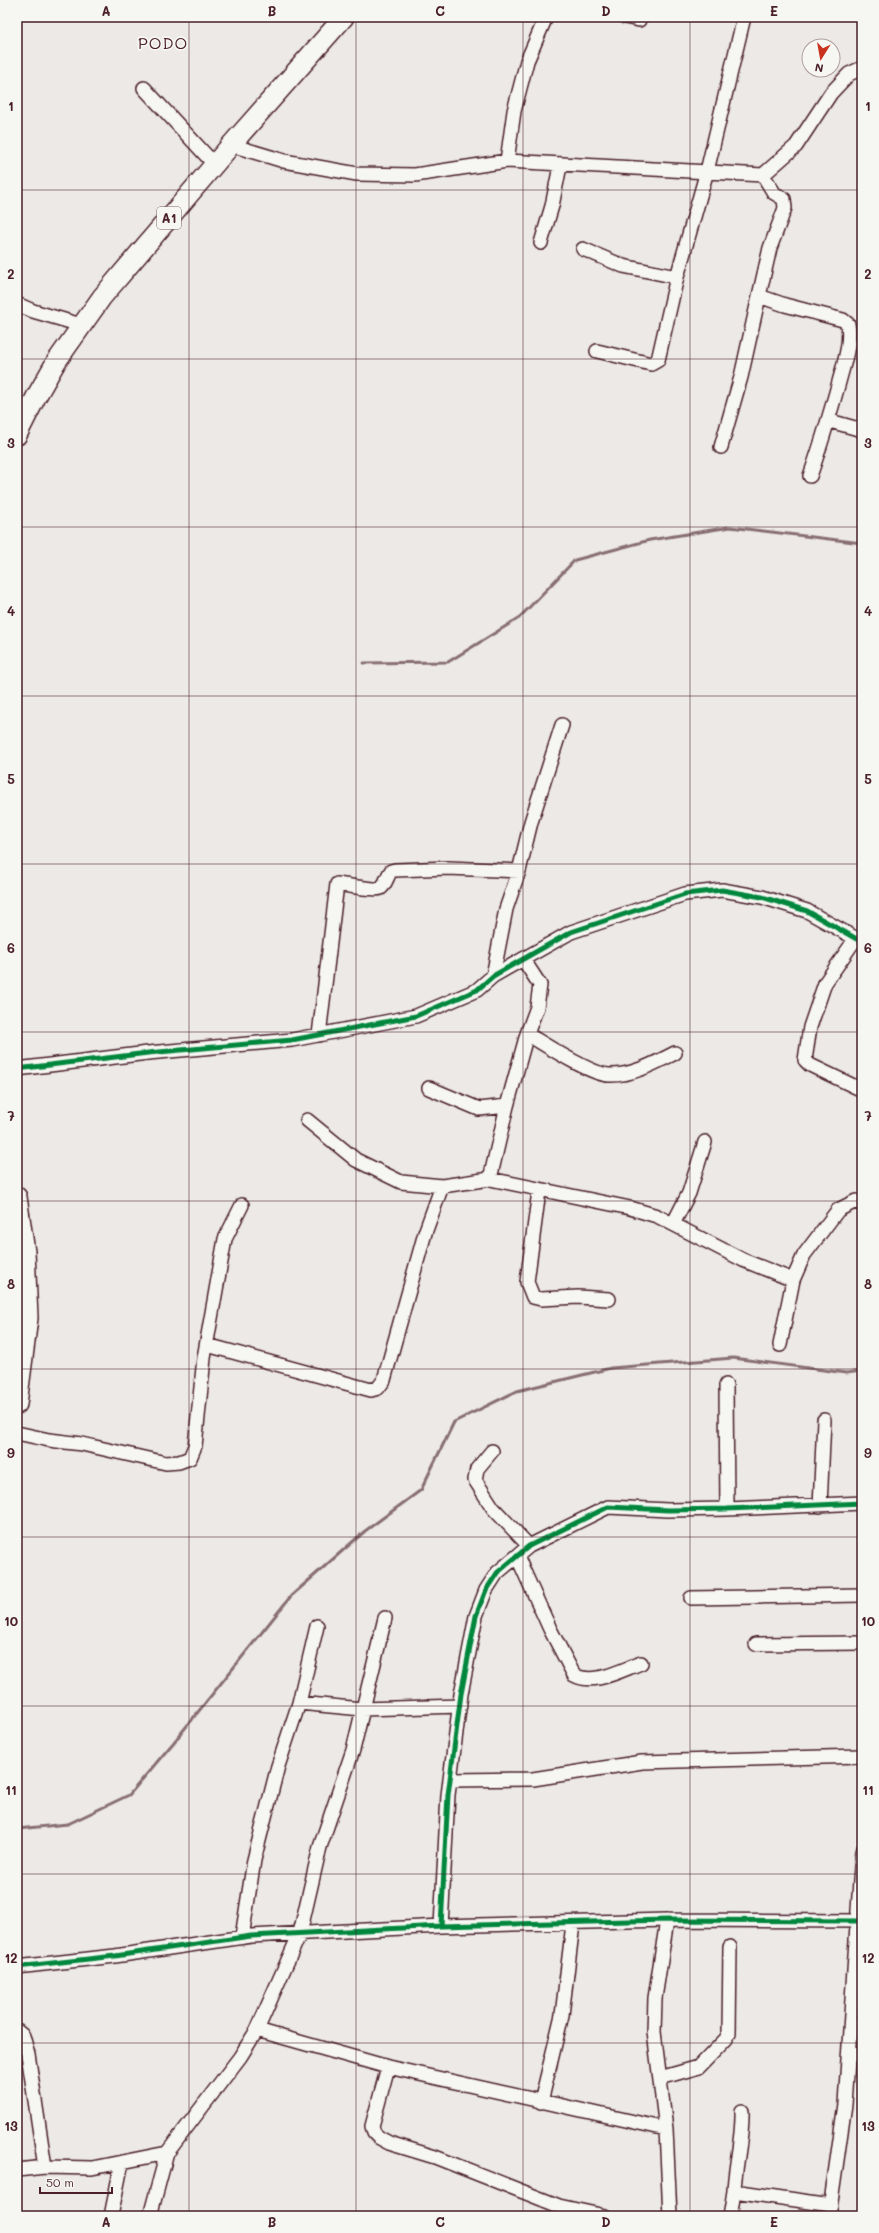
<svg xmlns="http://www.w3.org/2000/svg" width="879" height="2233" font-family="Mali,sans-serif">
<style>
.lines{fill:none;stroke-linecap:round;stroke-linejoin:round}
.stream{stroke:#886e73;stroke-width:3}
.minor-casing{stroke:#4a1f2b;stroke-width:16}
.highway-casing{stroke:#4a1f2b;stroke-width:22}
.minor{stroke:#f6f6f2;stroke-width:13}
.highway{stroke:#f6f6f2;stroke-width:19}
.cycleway-casing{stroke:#f6f6f2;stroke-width:8}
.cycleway{stroke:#00873e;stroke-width:5}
.grid{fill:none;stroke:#4a1f2b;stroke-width:1;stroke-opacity:0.55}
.labels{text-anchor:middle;stroke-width:3.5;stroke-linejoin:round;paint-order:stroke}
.shield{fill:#f6f6f2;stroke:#7e6067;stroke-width:1}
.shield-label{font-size:13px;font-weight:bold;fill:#4a1f2b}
.quarter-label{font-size:16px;letter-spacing:1px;fill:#4a1f2b;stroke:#f6f6f2}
.neatline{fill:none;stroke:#4a1f2b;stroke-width:1.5}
.grid-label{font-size:13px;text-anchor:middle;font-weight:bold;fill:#4a1f2b}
</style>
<rect width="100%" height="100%" fill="#ece9e6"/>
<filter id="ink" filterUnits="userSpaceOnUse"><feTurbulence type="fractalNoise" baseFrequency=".025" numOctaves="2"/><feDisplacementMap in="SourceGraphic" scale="8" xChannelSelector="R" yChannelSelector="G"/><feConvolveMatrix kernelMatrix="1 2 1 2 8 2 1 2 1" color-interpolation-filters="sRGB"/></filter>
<g filter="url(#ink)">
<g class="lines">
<path class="stream" d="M364 663 448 662 519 618 575 560 650 540 730 527 862 543
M17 1829 68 1824 129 1795 174 1742 291 1596 365 1531 421 1490 454 1422 517 1391 611 1368 733 1358 846 1373 862 1371"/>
<g class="minor-casing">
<path id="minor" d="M625 17 639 20
M144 88 215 165
M231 145 284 161 357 174 415 175 507 161 763 175 796 146 831 93 849 74 862 68
M507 161 514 111 527 61 546 17
M763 175 774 193 784 199 785 208 770 248 759 296 785 305 843 320 848 324C851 344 844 363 839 382 830 414 821 445 810 476
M541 243 552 206 560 166
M583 249 623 266 677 277
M17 304 33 311 81 325
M597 351 651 364 658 360 677 277 707 171 744 17
M830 421 862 430
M721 447 741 377 759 296
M856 938 825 983 810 1027 805 1060 810 1065 862 1090
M523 959 540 985 537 1007 527 1034 507 1106 490 1179 630 1208 657 1216 743 1260 793 1280 804 1255 838 1210 856 1201 862 1204
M493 976 506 909 519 871 531 822 562 725
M527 1034C544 1044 591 1075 609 1075 632 1076 655 1063 675 1053
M319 1035 337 884C346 885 375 891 381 888 386 884 387 876 391 871L395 870 448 868 519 871
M17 1069 148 1053 292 1040 416 1016 477 990 493 976 571 932 685 894 722 890 762 897 807 911 862 942
M429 1088 479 1109 507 1106
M307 1120 356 1160 401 1182 442 1186 490 1179
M539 1191 527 1282 533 1297 541 1299 578 1297 609 1299
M673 1224 689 1193 705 1142
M207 1345 371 1390 378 1388 384 1380 425 1233 442 1186
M780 1345 793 1280
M726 1385 727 1509
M17 1433 49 1440 82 1444 166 1463 179 1462 190 1458 195 1446 204 1358 225 1239 242 1205
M492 1451 477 1469 475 1480 493 1508 529 1546
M820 1506 824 1420
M517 1556 550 1629 574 1675C594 1686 621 1670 641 1663
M691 1598 862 1595
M756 1644 862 1643
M299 1703 362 1709 460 1706
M451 1780 533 1779 642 1762 862 1756
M667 1920 655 1998 654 2032 666 2129 670 2216
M441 1926 448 1795 461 1694 476 1616 486 1590 497 1573 529 1546 608 1507 668 1510 727 1509 862 1503
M242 1937 254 1860 278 1766 299 1703 317 1626
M17 1967 115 1956 251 1936 441 1926 667 1920 857 1921
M257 2030 388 2067 666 2129
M17 2031 23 2036 28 2054 45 2167
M849 2054 862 2055
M388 2067 372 2126 374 2133 378 2137 389 2143 435 2157 559 2206 605 2216
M660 2078 699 2067 726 2039 729 2033 730 1947
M541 2102 562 2015 573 1924
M17 2170 45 2167 92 2168 167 2153
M734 2191C735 2164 743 2138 742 2111
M111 2216 122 2162
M150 2216 167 2153 240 2057 257 2030 300 1933 320 1847 353 1750 385 1618
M730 2216 734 2191 831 2205
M829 2216 845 2104 862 1851"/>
</g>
<g class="highway-casing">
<path id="highway" d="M17 435 36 397 56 362 102 297 231 145 344 17
M17 1197 25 1252 28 1318 17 1404"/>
</g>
<use href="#minor" class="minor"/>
<use href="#highway" class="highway"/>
<g class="cycleway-casing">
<path id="cycleway" d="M17 1069 148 1053 292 1040 416 1016 477 990 493 976 571 932 685 894 722 890 762 897 807 911 862 942
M441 1926 448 1795 461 1694 476 1616 486 1590 497 1573 529 1546 608 1507 668 1510 727 1509 862 1503
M17 1967 115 1956 251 1936 441 1926 667 1920 857 1921"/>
</g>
<use href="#cycleway" class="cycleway"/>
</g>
</g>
<path class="grid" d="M189 17V2216M356 17V2216M523 17V2216M690 17V2216M17 190H862M17 359H862M17 527H862M17 696H862M17 864H862M17 1032H862M17 1201H862M17 1369H862M17 1537H862M17 1706H862M17 1874H862M17 2043H862"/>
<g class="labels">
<rect class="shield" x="157" y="207" width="24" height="22" rx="3"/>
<g class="shield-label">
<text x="169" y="223">A1</text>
</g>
<g class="quarter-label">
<text x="163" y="49">PODO</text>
</g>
</g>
<rect width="879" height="2233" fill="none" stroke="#f6f6f2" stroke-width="44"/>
<g transform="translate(821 58) rotate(191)"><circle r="19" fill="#f6f6f2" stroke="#b1a0a2"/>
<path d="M0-3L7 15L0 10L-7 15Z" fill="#c8321e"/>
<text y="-6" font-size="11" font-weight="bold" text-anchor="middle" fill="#4a1f2b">N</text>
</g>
<path d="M40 2187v6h72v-6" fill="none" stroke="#4a1f2b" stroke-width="2"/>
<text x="46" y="2187" font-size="12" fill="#4a1f2b" stroke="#f6f6f2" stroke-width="3" paint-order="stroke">50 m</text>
<rect x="22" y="22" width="835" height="2189" class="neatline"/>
<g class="grid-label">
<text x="106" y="16">A</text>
<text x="272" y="16">B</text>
<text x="440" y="16">C</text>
<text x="606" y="16">D</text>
<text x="774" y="16">E</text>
<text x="11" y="111">1</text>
<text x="868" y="111">1</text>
<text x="11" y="279">2</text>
<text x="868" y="279">2</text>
<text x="11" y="448">3</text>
<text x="868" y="448">3</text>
<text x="11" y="616">4</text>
<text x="868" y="616">4</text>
<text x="11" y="784">5</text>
<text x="868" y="784">5</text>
<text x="11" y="953">6</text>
<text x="868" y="953">6</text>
<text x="11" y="1121">7</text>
<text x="868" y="1121">7</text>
<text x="11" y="1289">8</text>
<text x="868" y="1289">8</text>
<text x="11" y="1458">9</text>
<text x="868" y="1458">9</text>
<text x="11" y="1626">10</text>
<text x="868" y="1626">10</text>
<text x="11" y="1795">11</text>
<text x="868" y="1795">11</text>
<text x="11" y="1963">12</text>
<text x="868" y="1963">12</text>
<text x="11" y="2131">13</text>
<text x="868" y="2131">13</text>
<text x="106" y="2227">A</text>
<text x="272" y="2227">B</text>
<text x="440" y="2227">C</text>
<text x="606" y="2227">D</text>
<text x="774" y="2227">E</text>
</g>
</svg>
